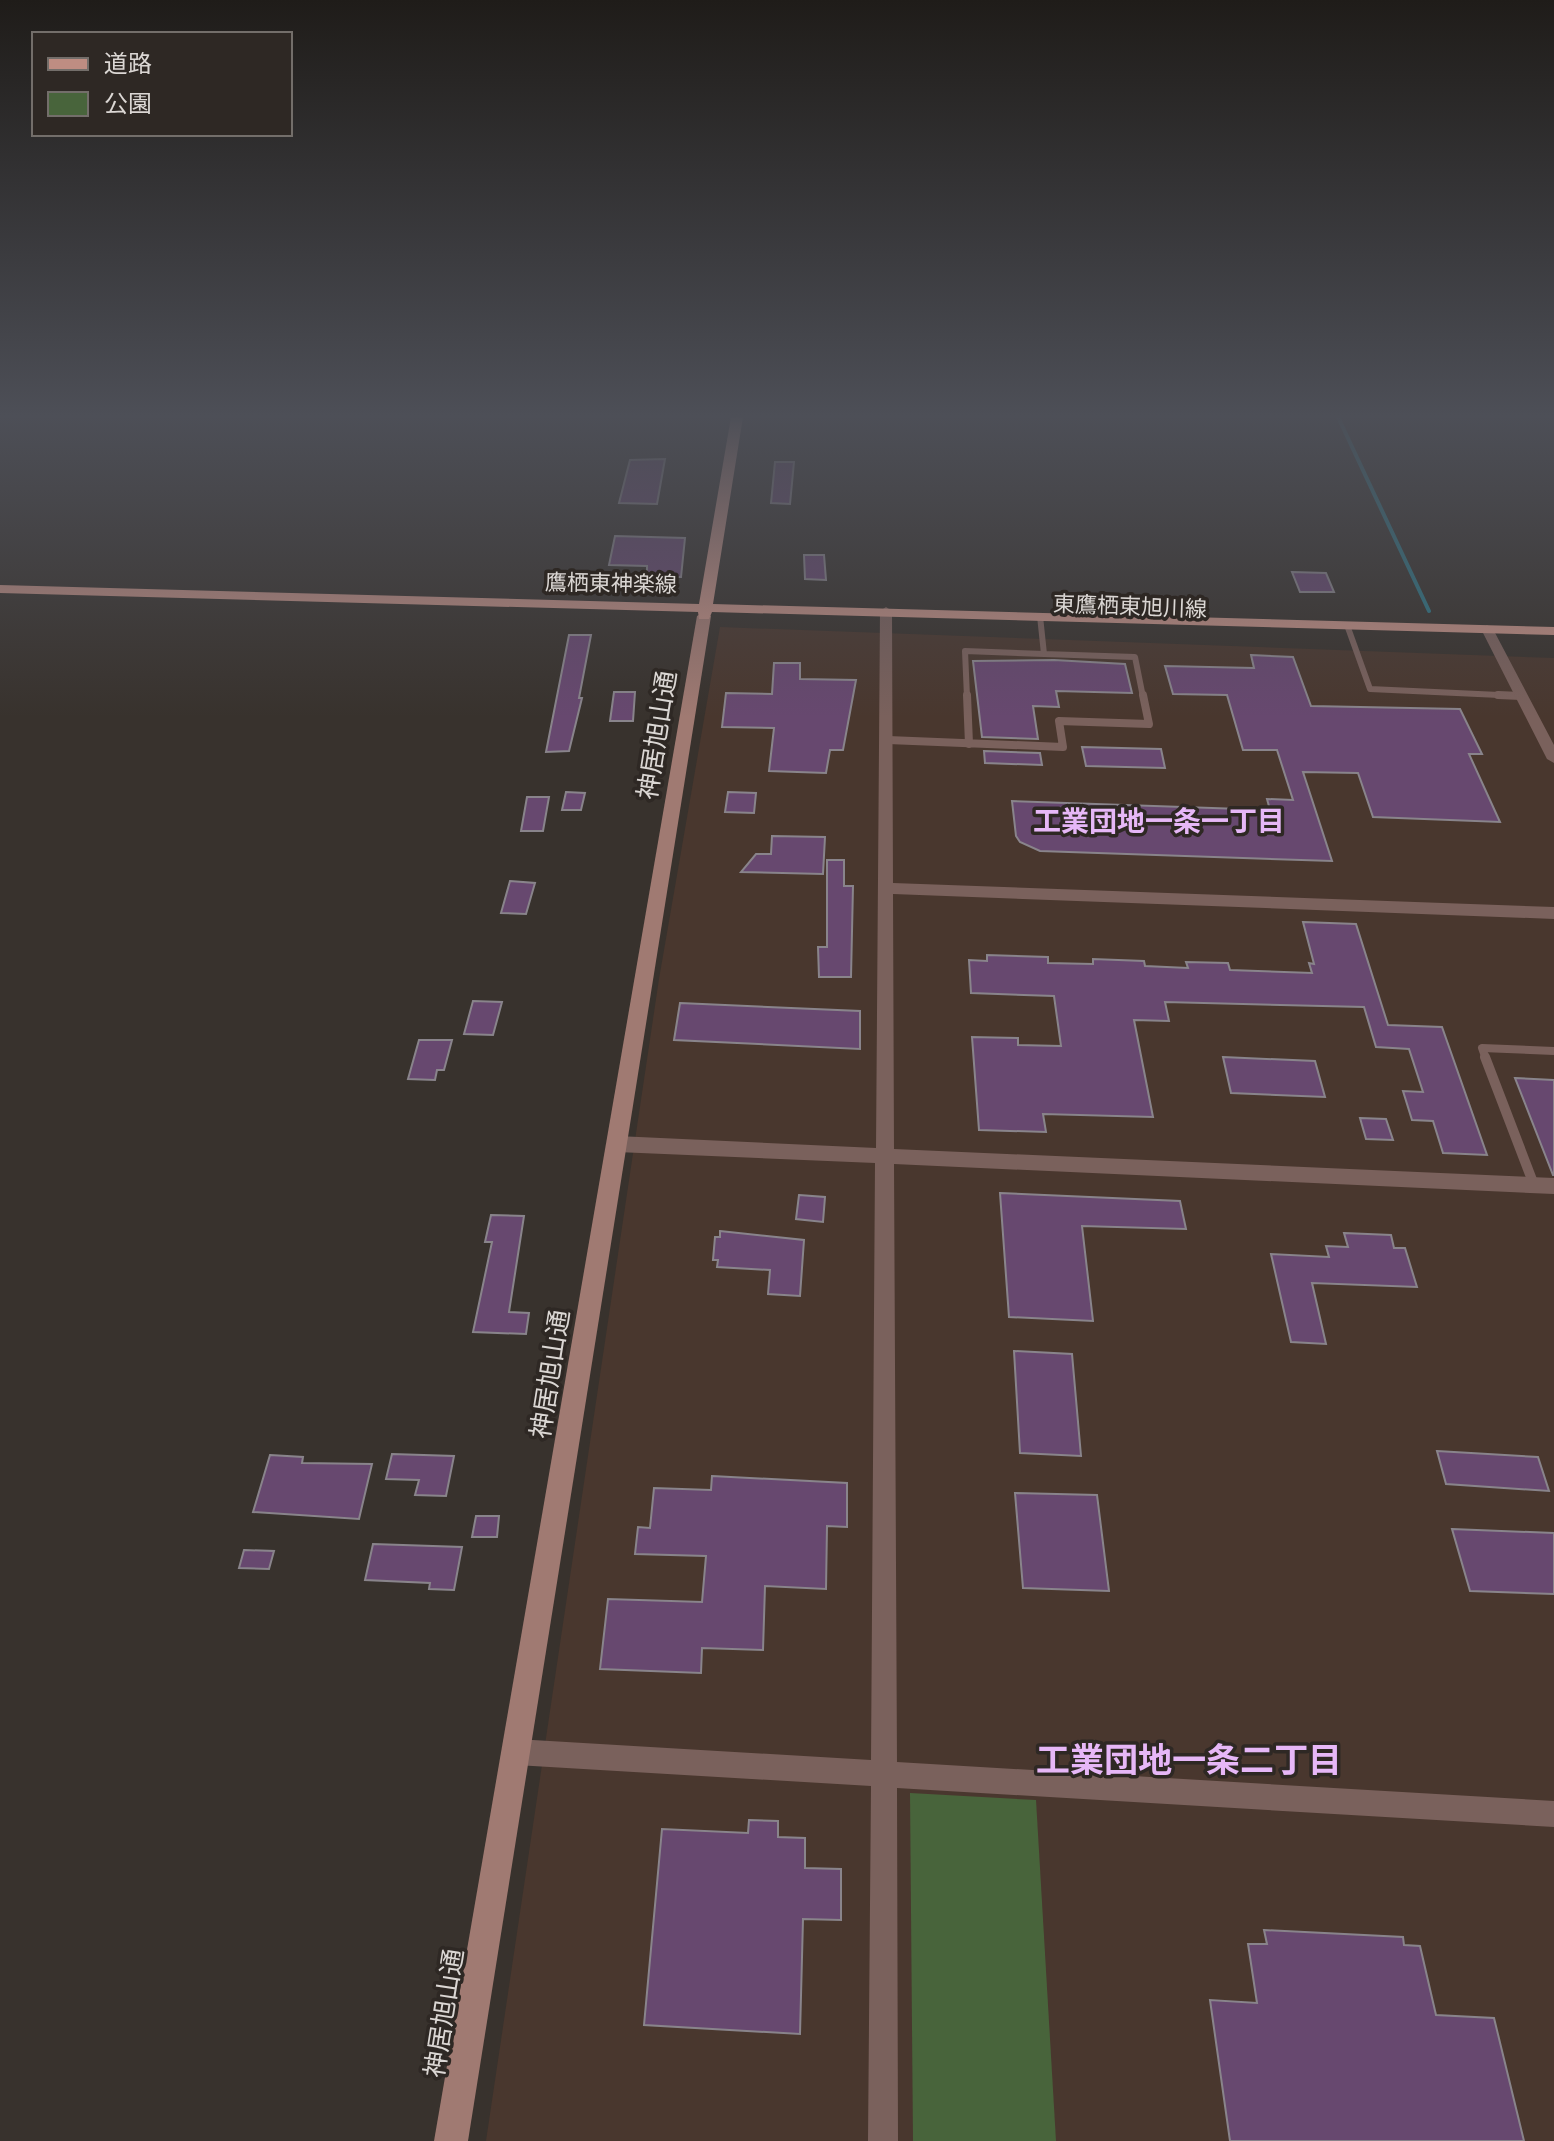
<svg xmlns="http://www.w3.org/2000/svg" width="1554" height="2141" font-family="Poppins,'Noto Sans JP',sans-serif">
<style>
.industrial{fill:#49372e}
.green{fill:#48643b}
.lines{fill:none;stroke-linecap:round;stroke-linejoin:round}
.stream{stroke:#2f7584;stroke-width:4}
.building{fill:#67486f;stroke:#89848b;stroke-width:2}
.lane-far2{stroke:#7a615c;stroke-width:6}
.lane-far1{stroke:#7a615c;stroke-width:8}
.lane{stroke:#7a615c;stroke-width:10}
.street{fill:#7a615c;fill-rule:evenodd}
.secondary{fill:#a07a72;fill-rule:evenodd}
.primary{fill:#be8d82;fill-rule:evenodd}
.labels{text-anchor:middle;stroke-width:7;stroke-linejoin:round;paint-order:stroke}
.far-street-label{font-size:22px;fill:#dbd7d4;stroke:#2e2824}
.street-label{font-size:26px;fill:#dbd7d4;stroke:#2e2824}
.neighbourhood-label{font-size:28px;font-weight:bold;fill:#e6b7f7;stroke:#2e2824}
.near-neighbourhood-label{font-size:34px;font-weight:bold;fill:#e6b7f7;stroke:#2e2824}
</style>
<rect width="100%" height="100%" fill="#38322d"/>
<path class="industrial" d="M720 627 1554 658V2141H486L659 979Z"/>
<path class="green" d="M910 1793 1036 1800 1056 2141H913Z"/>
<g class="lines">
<path class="stream" d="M1338 417 1429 611"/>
</g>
<path class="building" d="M665 459 657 504 619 503 630 460Z
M775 462H794L790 504 771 503Z
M615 536 685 538 681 577H673V582H647V566L609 565Z
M804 555H824L826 580 805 579Z
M1292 572 1326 573 1334 592H1300Z
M569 635H591L579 698H582L569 751 546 752Z
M1251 655 1293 657 1311 706 1460 709 1482 754H1469L1500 822 1373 817 1358 773 1303 772 1332 861 1040 851 1020 842 1016 836 1012 801 1270 810 1267 799 1293 800 1277 750H1243L1227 695 1173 694 1165 666 1254 668Z
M1054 660 1125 664 1132 693 1056 691 1059 707 1033 706 1038 739 982 737 973 661Z
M774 663H800V679L856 680 843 750H830L826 773 769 771 774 728 722 727 726 693 772 694Z
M614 692H635L633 721H610Z
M1082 747 1161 749 1165 768 1086 766Z
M984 751 1040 753 1042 765 985 763Z
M566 792 585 793 581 810H562Z
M728 792 756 793 754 813 725 812Z
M527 797H549L543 831H521Z
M772 836 825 837 823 874 741 872 756 854H771Z
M827 860H844V886H853L851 977H819L818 947H827Z
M510 881 535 883 526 914 501 913Z
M1303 922 1356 924 1388 1025 1442 1027 1487 1155 1443 1153 1433 1121 1412 1120 1403 1091 1423 1092 1409 1049 1376 1047 1364 1007 1165 1002 1169 1021 1134 1020 1153 1117 1043 1114 1046 1132 979 1130 972 1037 1018 1038V1045L1061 1046 1054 996 971 993 969 960 987 961V955L1048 957V963L1093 964V959L1144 961 1145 966 1188 968 1186 962 1228 963 1230 970 1312 973 1309 963 1314 964Z
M473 1001 502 1002 493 1035 464 1034Z
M680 1003 860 1011V1049L674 1040Z
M419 1040H452L444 1070H437L435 1080 408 1079Z
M1223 1057 1315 1061 1325 1097 1231 1093Z
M1515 1078 1554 1080V1175H1553Z
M1360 1118 1386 1119 1393 1140 1366 1139Z
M1000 1193 1180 1201 1186 1229 1082 1226 1093 1321 1009 1317Z
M799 1195 825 1197 823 1222 796 1219Z
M491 1215 524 1216 509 1312 529 1313 526 1334 473 1332 492 1242H485Z
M720 1231 804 1240 800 1296 768 1294 770 1270 717 1267 718 1260H713L715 1237H720Z
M1344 1233 1391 1235 1394 1248H1405L1417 1287 1312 1283 1326 1344 1291 1342 1271 1254 1329 1257 1326 1246 1348 1247Z
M1014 1351 1072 1354 1081 1456 1020 1453Z
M1437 1451 1538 1457 1549 1491 1446 1484Z
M392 1454 454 1456 446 1496 415 1495 419 1480 386 1479Z
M270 1455 303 1457 302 1463 372 1464 359 1519 253 1512Z
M712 1476 847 1483V1527L827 1526 826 1589 765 1586 763 1650 702 1648 701 1673 600 1669 608 1599 702 1602 706 1556 635 1554 638 1527 650 1528 654 1488 711 1490Z
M1015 1493 1097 1495 1109 1591 1023 1588Z
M476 1516H499L497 1537H472Z
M1452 1529 1554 1533V1594L1470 1591Z
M373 1544 462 1547 454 1590 429 1589 430 1583 365 1580Z
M244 1550 274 1551 269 1569 239 1568Z
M749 1820 778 1821V1837L805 1838V1868L841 1869V1920L803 1919 800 2034 644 2025 662 1829 748 1833Z
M1264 1930 1403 1937 1404 1945 1420 1946 1436 2015 1494 2018 1524 2141H1230L1210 2000 1257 2003 1248 1944H1267Z"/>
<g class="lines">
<path class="lane-far2" d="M1040 616 1044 654 1135 657 1143 697
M1347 625 1370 689 1521 696
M967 697 965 651 1044 654"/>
<path class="lane-far1" d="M967 695 969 744
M1498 695 1521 696
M888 740 1063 747 1059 721 1149 724 1143 695
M1486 1059 1482 1048 1554 1051"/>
<path class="lane" d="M1485 1057 1534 1185"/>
<path class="street" d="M886 607 892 611 893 883 1554 907V919L893 894 894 1149 1554 1178V1194L894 1164 897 1762 1554 1801V1827L897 1788 898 2141H868L871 1786 516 1765 507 1761 503 1752 507 1743 516 1739 871 1760 875 1163 617 1152 610 1149 608 1144 610 1139 617 1136 876 1148 880 611Z
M1487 625 1493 629 1554 745V763L1547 759 1481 629Z"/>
<path class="secondary" d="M704 612 711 616 468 2141H434L697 616Z"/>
<path class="primary" d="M731 417H743L713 604 1554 627V635L712 612 709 619H699L698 612 0 593V585L699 604Z"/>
</g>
<linearGradient id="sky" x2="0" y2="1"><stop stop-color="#1f1c19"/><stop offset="0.58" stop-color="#4d4f57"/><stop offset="1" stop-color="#4d4f57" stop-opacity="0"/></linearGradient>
<rect width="1554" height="717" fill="url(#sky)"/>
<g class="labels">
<g class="far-street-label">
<text transform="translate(611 583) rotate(1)" y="8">鷹栖東神楽線</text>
<text transform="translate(1130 606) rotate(2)" y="8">東鷹栖東旭川線</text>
</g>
<g class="street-label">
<text transform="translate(657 735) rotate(-81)" y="9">神居旭山通</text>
<text transform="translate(550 1374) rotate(-81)" y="9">神居旭山通</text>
<text transform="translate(444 2013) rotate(-81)" y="9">神居旭山通</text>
</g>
<g class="neighbourhood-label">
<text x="1159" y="831">工業団地一条一丁目</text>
</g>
<g class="near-neighbourhood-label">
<text x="1189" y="1772">工業団地一条二丁目</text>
</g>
</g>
<rect x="32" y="32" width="260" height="104" fill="#2e2824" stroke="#736e6a" stroke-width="2"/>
<rect x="48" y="58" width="40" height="12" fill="#be8d82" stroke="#736e6a" stroke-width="2"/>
<text x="104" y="72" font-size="24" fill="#dbd7d4">道路</text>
<rect x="48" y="92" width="40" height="24" fill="#48643b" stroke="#736e6a" stroke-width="2"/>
<text x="104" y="112" font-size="24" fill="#dbd7d4">公園</text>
</svg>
